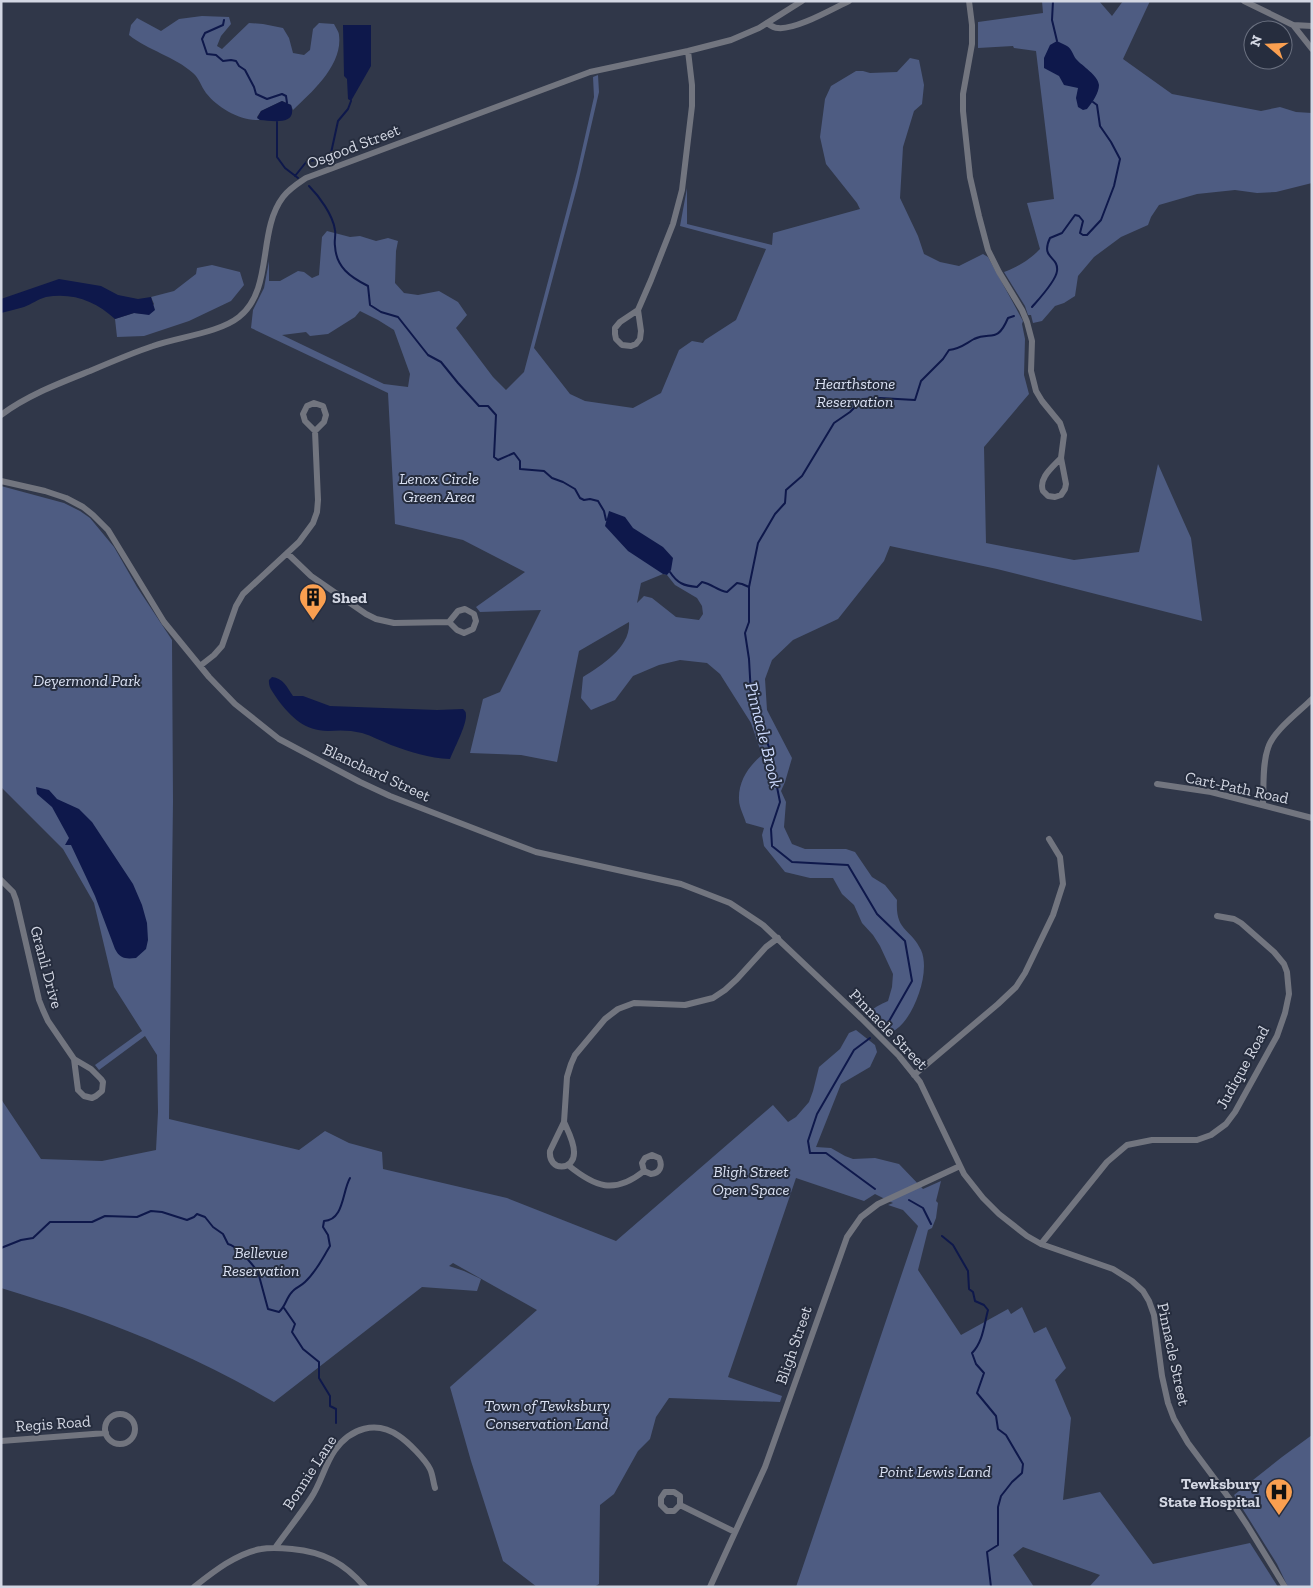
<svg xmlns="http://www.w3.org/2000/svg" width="1313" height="1588" font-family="'Zilla Slab',serif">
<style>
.green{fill:#4e5c82;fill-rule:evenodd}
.water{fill:#0e184b}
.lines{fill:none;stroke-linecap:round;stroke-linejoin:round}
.stream{stroke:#0e184b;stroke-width:2}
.minor{stroke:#72757f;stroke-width:6}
.labels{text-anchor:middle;stroke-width:4;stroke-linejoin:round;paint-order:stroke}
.street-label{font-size:16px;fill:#d3d7e3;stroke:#262d3e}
.park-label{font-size:16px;font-style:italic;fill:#dae1f3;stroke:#262d3e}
.poi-label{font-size:16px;font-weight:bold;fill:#d3d7e3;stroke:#262d3e;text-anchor:start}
.water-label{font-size:18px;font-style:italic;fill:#cbd8fb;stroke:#262d3e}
</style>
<rect width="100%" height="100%" fill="#303749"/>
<path class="green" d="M1042 1H1099L1112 16 1123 1H1150L1123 59 1172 94 1261 111 1280 107 1296 112 1312 113V183L1276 192 1257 193 1235 190 1197 194 1159 205 1151 217 1148 225 1121 237 1094 257 1078 276 1075 296 1064 303 1055 306 1042 321 1033 323 1031 315H1028L1025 306 1004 272C1016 268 1031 259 1040 249L1027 203 1054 199 1036 51 1014 48 1013 46 978 48V22L1043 13Z
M202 16 229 17 231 24 221 36 217 46 222 49 249 23 263 24 283 28 289 38 293 53 304 55 310 50 313 29 319 23 334 24C336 28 339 32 339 35 343 65 312 92 293 110L291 105 282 101 261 111 257 117 260 120C240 121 218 108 206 93 201 86 199 78 193 73 174 56 149 51 129 35L131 25 137 18 161 31 179 19Z
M910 58 919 60 924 85 922 104 914 111 903 147 900 198 918 236 924 254 940 262 959 266 983 254 988 257 1023 321 1022 324 1025 339 1024 375 1029 394 984 447 986 543 1074 560 1139 552 1158 464 1191 538 1202 621 997 569 890 546 884 561 838 619 793 640 772 660 765 679 767 710 792 758 785 782 781 791 786 802 784 827 792 844 805 849H846L855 852 872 877 885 885 897 900C895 932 911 928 921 950 930 970 917 1007 903 1023 899 1028 893 1031 888 1035L868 1015C872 1008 881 1004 888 1001L892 987 893 974 880 946 873 935 862 923 854 905 842 894 833 878H810L785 872 764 846 762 835 764 828 746 823C744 816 739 807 739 800 738 781 749 766 762 755L751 723 720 674 707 663 680 660 659 665 633 676 615 700 591 710 581 698 583 677C602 665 631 647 629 622L579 651 557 762 521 755 470 753 483 699 500 692 541 610 480 612 476 607 525 572 463 540 395 524 388 393 251 328 253 310 264 288 269 261V281H280L298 271 304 272 312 278 319 275 322 237 327 231 350 237 360 236 376 241 388 238 398 241 396 251 395 283 404 293 418 295 439 291 458 302 467 315 456 328 493 377 506 390 524 372 577 172 594 97 593 77 598 75 599 92 577 187 534 348 570 394 585 401 633 408 661 393 679 350 692 341 703 343 705 340 736 320 766 249 680 226 687 188V224L772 245 773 233 860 209 857 203 826 164 820 137 825 99 831 86 856 71H863L870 73 897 72ZM360 311 378 320 394 330 410 374 408 387 384 384 282 335 306 332 310 336 328 334 355 317ZM663 574 667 575 675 585 697 598 702 606 703 614 699 620 676 617 652 598 644 596 637 603 641 583Z
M212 265 240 272 244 285 231 301 189 321 144 336 117 337 115 319 134 313 146 314 154 304 151 297 174 291 196 274 197 268Z
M1 486 64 503 80 511 90 518 114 547 137 587 172 640 173 801 169 1119 299 1150 325 1131 349 1143 382 1152 383 1169 507 1198 616 1241 773 1105 788 1122 796 1117 809 1102 813 1091 819 1067 840 1049 849 1033 856 1030 875 1045 877 1052 870 1067 841 1084 816 1147 831 1148 845 1156 853 1159 875 1158 899 1164 923 1189 941 1181 936 1201 938 1203 936 1218 932 1228 928 1230 918 1270 961 1335 1008 1309 1011 1314 1022 1307 1034 1333 1046 1327 1066 1368 1055 1380 1071 1418 1063 1500 1100 1492 1153 1564 1250 1543 1278 1587H1089L1100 1575 1023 1547 1013 1555 1034 1587H796L918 1226 903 1210 888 1205 893 1203 875 1194 864 1201 796 1178 728 1377 782 1396 780 1402 669 1398 656 1417 650 1439 638 1451 614 1494 600 1505 599 1584 594 1587H537L503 1561 471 1461 450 1387 537 1310 453 1263 449 1266 464 1271 481 1279 477 1291 422 1287 274 1402C214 1367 150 1338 85 1315 57 1305 29 1297 1 1288V1099L41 1159 102 1161 156 1150 158 1112 157 1055 145 1036 99 1070 95 1065 142 1031 114 987 94 903 63 849 1 787Z
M1312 1435V1587H1288L1277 1564 1234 1495 1282 1457Z"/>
<path class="water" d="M343 25H371V66L351 101 348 99 347 79 344 76Z
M1057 41C1060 43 1064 44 1067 46 1072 49 1073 55 1076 59 1082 66 1098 75 1099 85 1099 93 1092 103 1087 109L1083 110 1078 107 1076 98 1078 88 1064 85 1059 76 1044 68V58L1050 45Z
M282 101 291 105C298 126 272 121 260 120L257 118 261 111Z
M59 279 101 286 118 295 138 299 151 297 155 310 149 315 134 313 115 319C96 301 72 292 46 297 38 299 32 304 24 307 17 309 9 311 1 313V299Z
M609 511 625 517 633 528 663 547 673 558 671 570 667 575 663 574 628 551 605 526Z
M272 677C283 678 287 687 293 696H303L330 706 437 710 463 709C466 712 466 712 466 716 466 726 454 749 450 759 429 758 410 752 391 745 381 741 372 736 362 733 350 730 340 730 328 731 305 731 291 717 278 700 274 693 268 688 269 680Z
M36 787 49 790 57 799 79 809 92 822 133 884 142 905 147 923 148 940 146 949 136 958C126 959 120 959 115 949L95 896 71 845H65L69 838 52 807 37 794Z"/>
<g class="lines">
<path class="stream" d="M1053 1 1052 20 1057 41
M224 20 223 25 205 33 202 39 207 54 216 55 223 61 231 60 236 61 239 66 245 70 254 87 256 94 267 99 282 94 286 96 287 103
M277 122V157L285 168 298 178
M295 176 307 161 319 160 331 153 338 121 348 109 351 101
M309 186C319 196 333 215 335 230 336 235 334 241 335 246 336 267 350 277 368 286L370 305 381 312 398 317 428 355 441 362 458 383 479 406H488L496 415 494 457 498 460 514 453 520 461V469L544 471 552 478 563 482 575 489 580 498 584 500 590 499 598 501 604 511 606 520
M1032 307C1039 299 1056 281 1057 271 1059 256 1040 259 1050 238L1062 233 1075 215 1079 216 1083 221 1080 233 1083 235H1087L1101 220 1114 186 1120 159 1111 142 1100 126 1097 105 1093 102
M670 572C677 583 684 586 697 587L702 582C712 584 718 591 727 592L737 583 742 584 749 587
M881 1029 888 1023 912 981 905 941 877 914 848 865 792 862 772 846 771 829 780 802 769 747 755 713 751 695 749 659 745 633 749 622V587L758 543 775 514 785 503 786 490 802 476 834 423 850 412 863 399 880 398 915 400 921 381 943 359 949 350C960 349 965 344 974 339 991 331 997 344 1008 318L1014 316
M870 1038 854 1050 817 1114 808 1141 810 1153H826L875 1189
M909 1200 923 1208 931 1224
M942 1236 953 1245 968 1271 969 1289 973 1292 975 1301 984 1305 988 1310C984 1325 983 1342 972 1353L976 1364 984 1373 977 1393 996 1416 998 1429 1006 1435 1023 1464 1022 1473 1012 1482 1001 1496 998 1507V1545L987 1552 991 1587
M1 1248 21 1240 33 1238 50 1222H92L105 1216 137 1217 151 1211 162 1212 187 1220 194 1217 197 1214 205 1217 213 1227 223 1234 228 1244C238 1247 252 1264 258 1272L268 1309 279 1312C286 1306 286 1298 292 1292 295 1288 301 1286 305 1282 316 1272 322 1259 330 1246L328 1235 323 1227 324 1221C344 1220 342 1192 350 1178
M284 1308 295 1324 292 1332 303 1349 319 1362V1378L330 1396V1406L336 1409V1423"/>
<path class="minor" d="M969 1 972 25V44L963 94V111L970 177 979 216 988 250 999 272 1022 310 1027 322 1032 341 1031 371 1036 391 1042 401 1060 423 1064 435 1061 458 1066 484 1065 489 1061 495 1055 497 1048 496 1043 491C1038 478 1053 467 1061 458
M1244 1 1293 25 1312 26
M767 23C771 26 774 28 778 28 796 30 832 9 849 1
M1293 25 1312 49
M638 310 641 331 640 339 636 344 631 346 622 345 616 339 615 334V328L620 322 638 310 651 280 673 224 682 190 692 106V85L688 51
M1 415C28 395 60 383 90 371 111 362 132 353 153 346 178 337 219 333 239 317 274 289 257 231 283 197 289 189 297 184 306 178L590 72 688 51 731 40 759 28 802 1
M1 481 45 491 66 498 83 507 93 515 108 530 164 622 209 677 235 704 279 739 360 782 390 796 491 835 536 852 681 884 730 903 763 925 861 1018 899 1056 920 1082 964 1174 983 1198 999 1214 1027 1236 1041 1244 1113 1269 1132 1281 1143 1291 1149 1301 1154 1315 1162 1376 1168 1403 1174 1419 1188 1443 1229 1498 1247 1525 1285 1587
M287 553 311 576 366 614 376 619 394 623 449 622 457 630 464 633 473 629 476 621 474 614 465 609 458 611 449 622
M200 666 214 655 222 646 236 606 243 594 299 542 313 523 317 512 318 500 315 431 324 422 326 415 323 406 314 403 307 406 303 414 305 421 315 431
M1157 784 1211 792 1312 818
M1263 805C1264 787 1262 765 1268 748 1273 731 1299 712 1312 699
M1 880 13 892 16 900 39 1000 43 1010 48 1021 74 1059 91 1069 101 1079 103 1082 102 1091 96 1096 92 1098 84 1096 78 1090 74 1059
M914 1075 998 1004 1016 987 1025 973 1053 915 1063 884 1060 857 1049 839
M564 1122C568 1131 574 1142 574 1152 575 1171 548 1172 550 1151L564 1122 567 1077 571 1064 575 1055 605 1019 618 1009 634 1003 685 1005 713 998 725 990 737 979 766 947 778 938
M568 1165C595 1187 614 1195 644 1171L651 1174C660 1173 663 1166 659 1158L652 1155 645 1158 642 1163 644 1171
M1041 1244 1107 1162 1127 1145 1152 1140H1197L1211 1135 1226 1124 1235 1112 1277 1036 1285 1013 1289 994 1287 972 1284 964 1274 952 1241 923 1234 919 1217 916
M105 1429a15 15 0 1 1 30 0a15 15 0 1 1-30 0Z
M1 1441 106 1433
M680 1505 674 1511H667L661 1505V1498L665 1492H674L680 1496V1505L735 1532
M275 1548C287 1531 300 1515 311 1498 321 1483 325 1464 335 1450 351 1428 376 1420 399 1436 408 1442 425 1459 430 1469 433 1475 433 1482 435 1488
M194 1587C213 1572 237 1553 261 1549 271 1547 282 1548 292 1549 324 1552 344 1563 365 1587
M710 1587 765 1467 847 1237 861 1217 878 1204 960 1166"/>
</g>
<defs>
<g id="building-pin" transform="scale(1.4375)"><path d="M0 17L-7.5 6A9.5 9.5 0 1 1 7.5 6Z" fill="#fa9f50" stroke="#262d3e"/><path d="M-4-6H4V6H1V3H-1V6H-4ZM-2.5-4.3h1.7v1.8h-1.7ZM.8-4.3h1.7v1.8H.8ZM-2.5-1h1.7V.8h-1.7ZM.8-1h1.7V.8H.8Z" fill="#111"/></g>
<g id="hospital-pin" transform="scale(1.4375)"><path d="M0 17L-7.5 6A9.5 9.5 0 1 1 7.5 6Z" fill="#fa9f50" stroke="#262d3e"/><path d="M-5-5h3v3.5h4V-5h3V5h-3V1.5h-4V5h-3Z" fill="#111"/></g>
</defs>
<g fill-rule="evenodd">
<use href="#building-pin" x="313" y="597"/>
<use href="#hospital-pin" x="1279" y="1492"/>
</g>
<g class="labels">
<g class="street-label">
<text transform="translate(353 146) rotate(-21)" y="6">Osgood Street</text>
<text transform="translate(377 772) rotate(25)" y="6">Blanchard Street</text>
<text transform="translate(1237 787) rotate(12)" y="6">Cart-Path Road</text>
<text transform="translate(47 967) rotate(75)" y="6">Granli Drive</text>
<text transform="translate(889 1029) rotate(46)" y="6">Pinnacle Street</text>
<text transform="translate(1242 1067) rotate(-61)" y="6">Judique Road</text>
<text transform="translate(793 1345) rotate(-71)" y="6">Bligh Street</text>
<text transform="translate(1174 1354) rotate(78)" y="6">Pinnacle Street</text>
<text transform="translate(53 1423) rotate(-4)" y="6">Regis Road</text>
<text transform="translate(309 1472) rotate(-57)" y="6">Bonnie Lane</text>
</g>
<g class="park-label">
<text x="855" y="389">Hearthstone<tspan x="855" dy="18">Reservation</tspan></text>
<text x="439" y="484">Lenox Circle<tspan x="439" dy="18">Green Area</tspan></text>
<text x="87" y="686">Deyermond Park</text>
<text x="751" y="1177">Bligh Street<tspan x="751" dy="18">Open Space</tspan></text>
<text x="261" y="1258">Bellevue<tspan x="261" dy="18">Reservation</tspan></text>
<text x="547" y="1411">Town of Tewksbury<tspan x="547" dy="18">Conservation Land</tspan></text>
<text x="935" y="1477">Point Lewis Land</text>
</g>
<g class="poi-label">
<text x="332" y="603">Shed</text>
<text x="1260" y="1489" text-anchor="end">Tewksbury<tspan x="1260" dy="18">State Hospital</tspan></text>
</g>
<g class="water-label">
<text transform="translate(764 735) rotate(76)" y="6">Pinnacle Brook</text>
</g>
</g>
<rect width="1313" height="1588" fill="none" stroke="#d3d7e3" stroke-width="5"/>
<g transform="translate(1268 45) rotate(289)"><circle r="24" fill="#262d3e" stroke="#6b7180"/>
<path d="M0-4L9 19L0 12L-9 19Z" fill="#fa9f50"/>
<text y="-8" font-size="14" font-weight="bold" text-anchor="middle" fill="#d3d7e3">N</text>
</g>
</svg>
